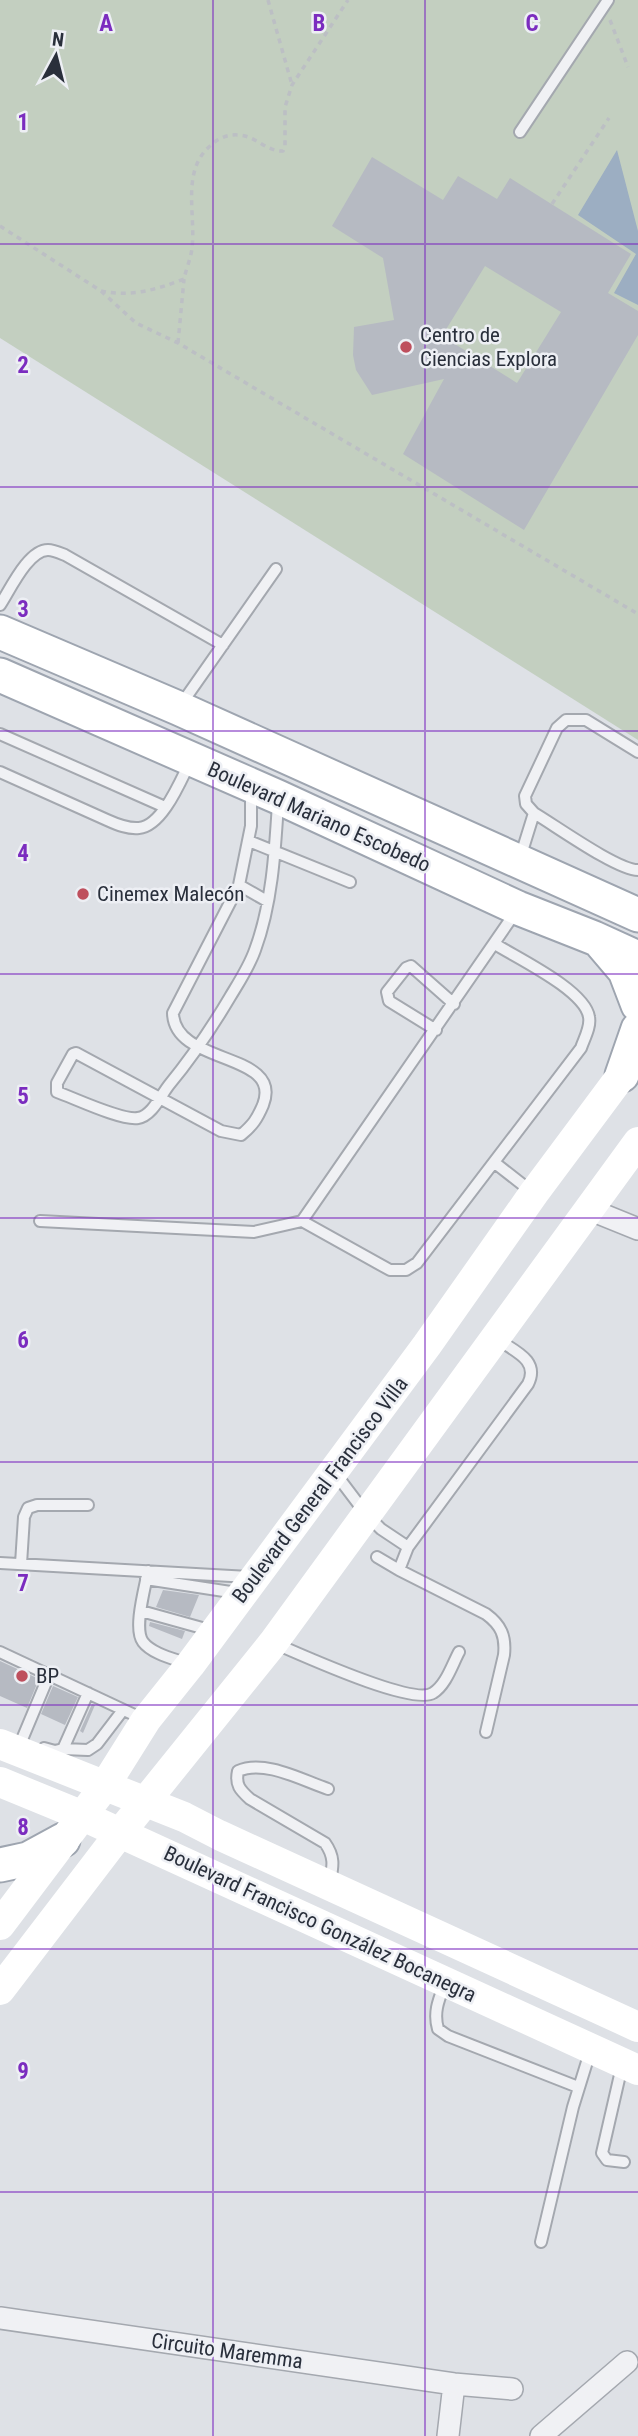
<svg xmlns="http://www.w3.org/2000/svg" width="638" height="2436" font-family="'Roboto Condensed',sans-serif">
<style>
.green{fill:#c3cfc0}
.water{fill:#9caec2}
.building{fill:#b6bac2;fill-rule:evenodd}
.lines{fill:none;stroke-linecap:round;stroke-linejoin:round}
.lane-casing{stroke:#a4a8af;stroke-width:14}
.street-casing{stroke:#a4a8af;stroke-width:24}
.primary-casing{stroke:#9ea5b0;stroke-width:37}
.path{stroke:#bcbfc4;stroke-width:3.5;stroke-dasharray:5 5;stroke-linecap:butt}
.lane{stroke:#f0f1f4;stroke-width:10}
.street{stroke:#f0f1f4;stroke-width:21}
.secondary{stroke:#fff;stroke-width:30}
.primary{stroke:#fff;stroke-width:33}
.grid{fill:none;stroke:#7b2cbf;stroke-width:2;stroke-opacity:0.55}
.poi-dot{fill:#be4f5d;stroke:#edeff4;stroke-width:2.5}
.labels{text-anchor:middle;stroke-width:5;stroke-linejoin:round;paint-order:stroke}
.poi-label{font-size:21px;fill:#292f3b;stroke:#edeff4;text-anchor:start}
.street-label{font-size:21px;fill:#292f3b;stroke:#edeff4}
.grid-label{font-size:23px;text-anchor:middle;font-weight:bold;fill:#7b2cbf;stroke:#edeff4;stroke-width:5;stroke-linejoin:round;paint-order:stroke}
</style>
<rect width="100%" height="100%" fill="#dee1e6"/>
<path class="green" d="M0 0H638V740L0 338Z"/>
<path class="water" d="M617 150 638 231V305L614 293 636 254 578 215Z"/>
<path class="building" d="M372 157 443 200 458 176 497 199 510 178 631 254 608 293 638 311V335L524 530 403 454 444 379 372 395 356 370 353 355 354 327 394 320 383 258 332 226ZM485 266 561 312 517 383 442 336Z
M163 1590 199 1595 190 1617 156 1607Z
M150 1622 185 1631 182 1639 149 1626Z
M0 1661 39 1679 27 1708 0 1696Z
M53 1686 78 1697 65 1725 41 1714Z
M92 1704 95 1705 83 1733 80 1731Z"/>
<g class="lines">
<g class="lane-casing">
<path id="lane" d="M520 132 608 0
M0 605C10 590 28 550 48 550 53 550 60 553 65 555L223 645
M180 706 276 569
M0 734 165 807
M0 772 107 820C118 825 128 829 139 828 162 826 180 782 189 764
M251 791V826L239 885 173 1013C174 1066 284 1051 263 1105 257 1119 253 1125 241 1135L221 1131 76 1053 73 1054 57 1083V1092C74 1098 122 1121 138 1118 152 1116 161 1095 169 1085 193 1056 211 1029 230 997 239 982 249 967 255 950 272 904 275 852 278 803
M534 813C556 826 617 870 638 870
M249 841 350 882
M520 858 534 813 526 804 525 796 557 728 566 720H586L638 752
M239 885 267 901
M436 1030 389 1001 387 992 406 968 411 966 454 1004
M495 1163 532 1192
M40 1221 254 1232 302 1221 517 910
M302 1221 390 1270H406L417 1263 581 1048C584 1039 591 1027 589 1017 585 990 517 958 495 944
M335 1473 366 1514 381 1529 408 1547
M377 1557 399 1570
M0 1563 249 1577
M21 1564 24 1517 28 1508 37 1505H88
M148 1571C145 1588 133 1629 143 1642 152 1654 175 1659 188 1664
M146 1579 237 1593
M141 1611 213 1631
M276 1644C302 1655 413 1706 433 1693 446 1685 452 1665 459 1652
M0 1652 143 1719
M486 1732 504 1655C506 1636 501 1625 486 1614L399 1570 408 1547 528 1384C540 1360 514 1351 497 1339
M44 1748 55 1751 63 1749 88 1693
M18 1749 49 1675
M63 1749 88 1750 97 1744 123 1710
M328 1789C302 1780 264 1759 238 1771 235 1785 240 1790 250 1799L325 1843C335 1857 333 1866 330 1882
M445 1983C439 1999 433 2012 438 2029L448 2036 578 2087
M622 2066 602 2153 607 2160 624 2162
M541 2242 573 2107 590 2052"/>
</g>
<g class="street-casing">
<path id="street" d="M591 1210 638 1229
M0 2318 454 2384 512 2389
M448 2436 454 2384
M541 2436 627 2362"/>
</g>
<g class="primary-casing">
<path id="primary" d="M0 632 178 708 638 915
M0 675 278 797 518 908 594 938 638 958
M602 944 625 971 638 1005
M622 1075 638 1029
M0 1865 28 1859 63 1840"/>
</g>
<path class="path" d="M268 0 292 85
M610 20 628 67
M552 204 609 118
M0 226 101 291C132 297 155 290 184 279 186 269 191 258 192 248 196 214 181 171 210 146 218 138 228 134 239 135 256 136 267 152 283 151L285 146V107L292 85 348 0
M101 291 136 323 178 343 638 614
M178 343 184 279"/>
<use href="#lane" class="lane"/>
<use href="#street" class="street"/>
<path class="secondary" d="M0 1744 184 1817 219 1835 638 2027
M0 1782 83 1816 638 2070
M0 1925 104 1787 146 1720 190 1665 427 1345 534 1193 636 1056
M0 1990 120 1833 273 1643 638 1142"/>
<use href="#primary" class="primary"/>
</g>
<path class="grid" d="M213 0V2436M425 0V2436M0 244H638M0 487H638M0 731H638M0 974H638M0 1218H638M0 1462H638M0 1705H638M0 1949H638M0 2192H638"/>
<g class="poi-dot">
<circle cx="406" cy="347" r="7"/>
<circle cx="83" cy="894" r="7"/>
<circle cx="22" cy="1676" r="7"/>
</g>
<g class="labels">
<g class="poi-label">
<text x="420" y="342">Centro de<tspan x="420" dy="24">Ciencias Explora</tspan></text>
<text x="97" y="901">Cinemex Malecón</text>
<text x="36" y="1683">BP</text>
</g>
<g class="street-label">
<text transform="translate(319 817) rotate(24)" y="7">Boulevard Mariano Escobedo</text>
<text transform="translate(320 1490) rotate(-53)" y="7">Boulevard General Francisco Villa</text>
<text transform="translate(320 1924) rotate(25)" y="7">Boulevard Francisco González Bocanegra</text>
<text transform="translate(227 2351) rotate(8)" y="7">Circuito Maremma</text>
</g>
</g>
<g class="grid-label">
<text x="106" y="31">A</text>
<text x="319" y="31">B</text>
<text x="532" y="31">C</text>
<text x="23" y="130">1</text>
<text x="23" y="373">2</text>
<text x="23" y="617">3</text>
<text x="23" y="861">4</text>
<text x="23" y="1104">5</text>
<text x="23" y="1348">6</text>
<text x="23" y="1591">7</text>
<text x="23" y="1835">8</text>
<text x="23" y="2079">9</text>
</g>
<g transform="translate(56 56) rotate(7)" stroke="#edeff4" stroke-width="5" paint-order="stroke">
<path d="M0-5L12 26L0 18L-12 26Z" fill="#292f3b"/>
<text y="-10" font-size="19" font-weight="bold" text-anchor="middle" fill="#292f3b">N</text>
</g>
</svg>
